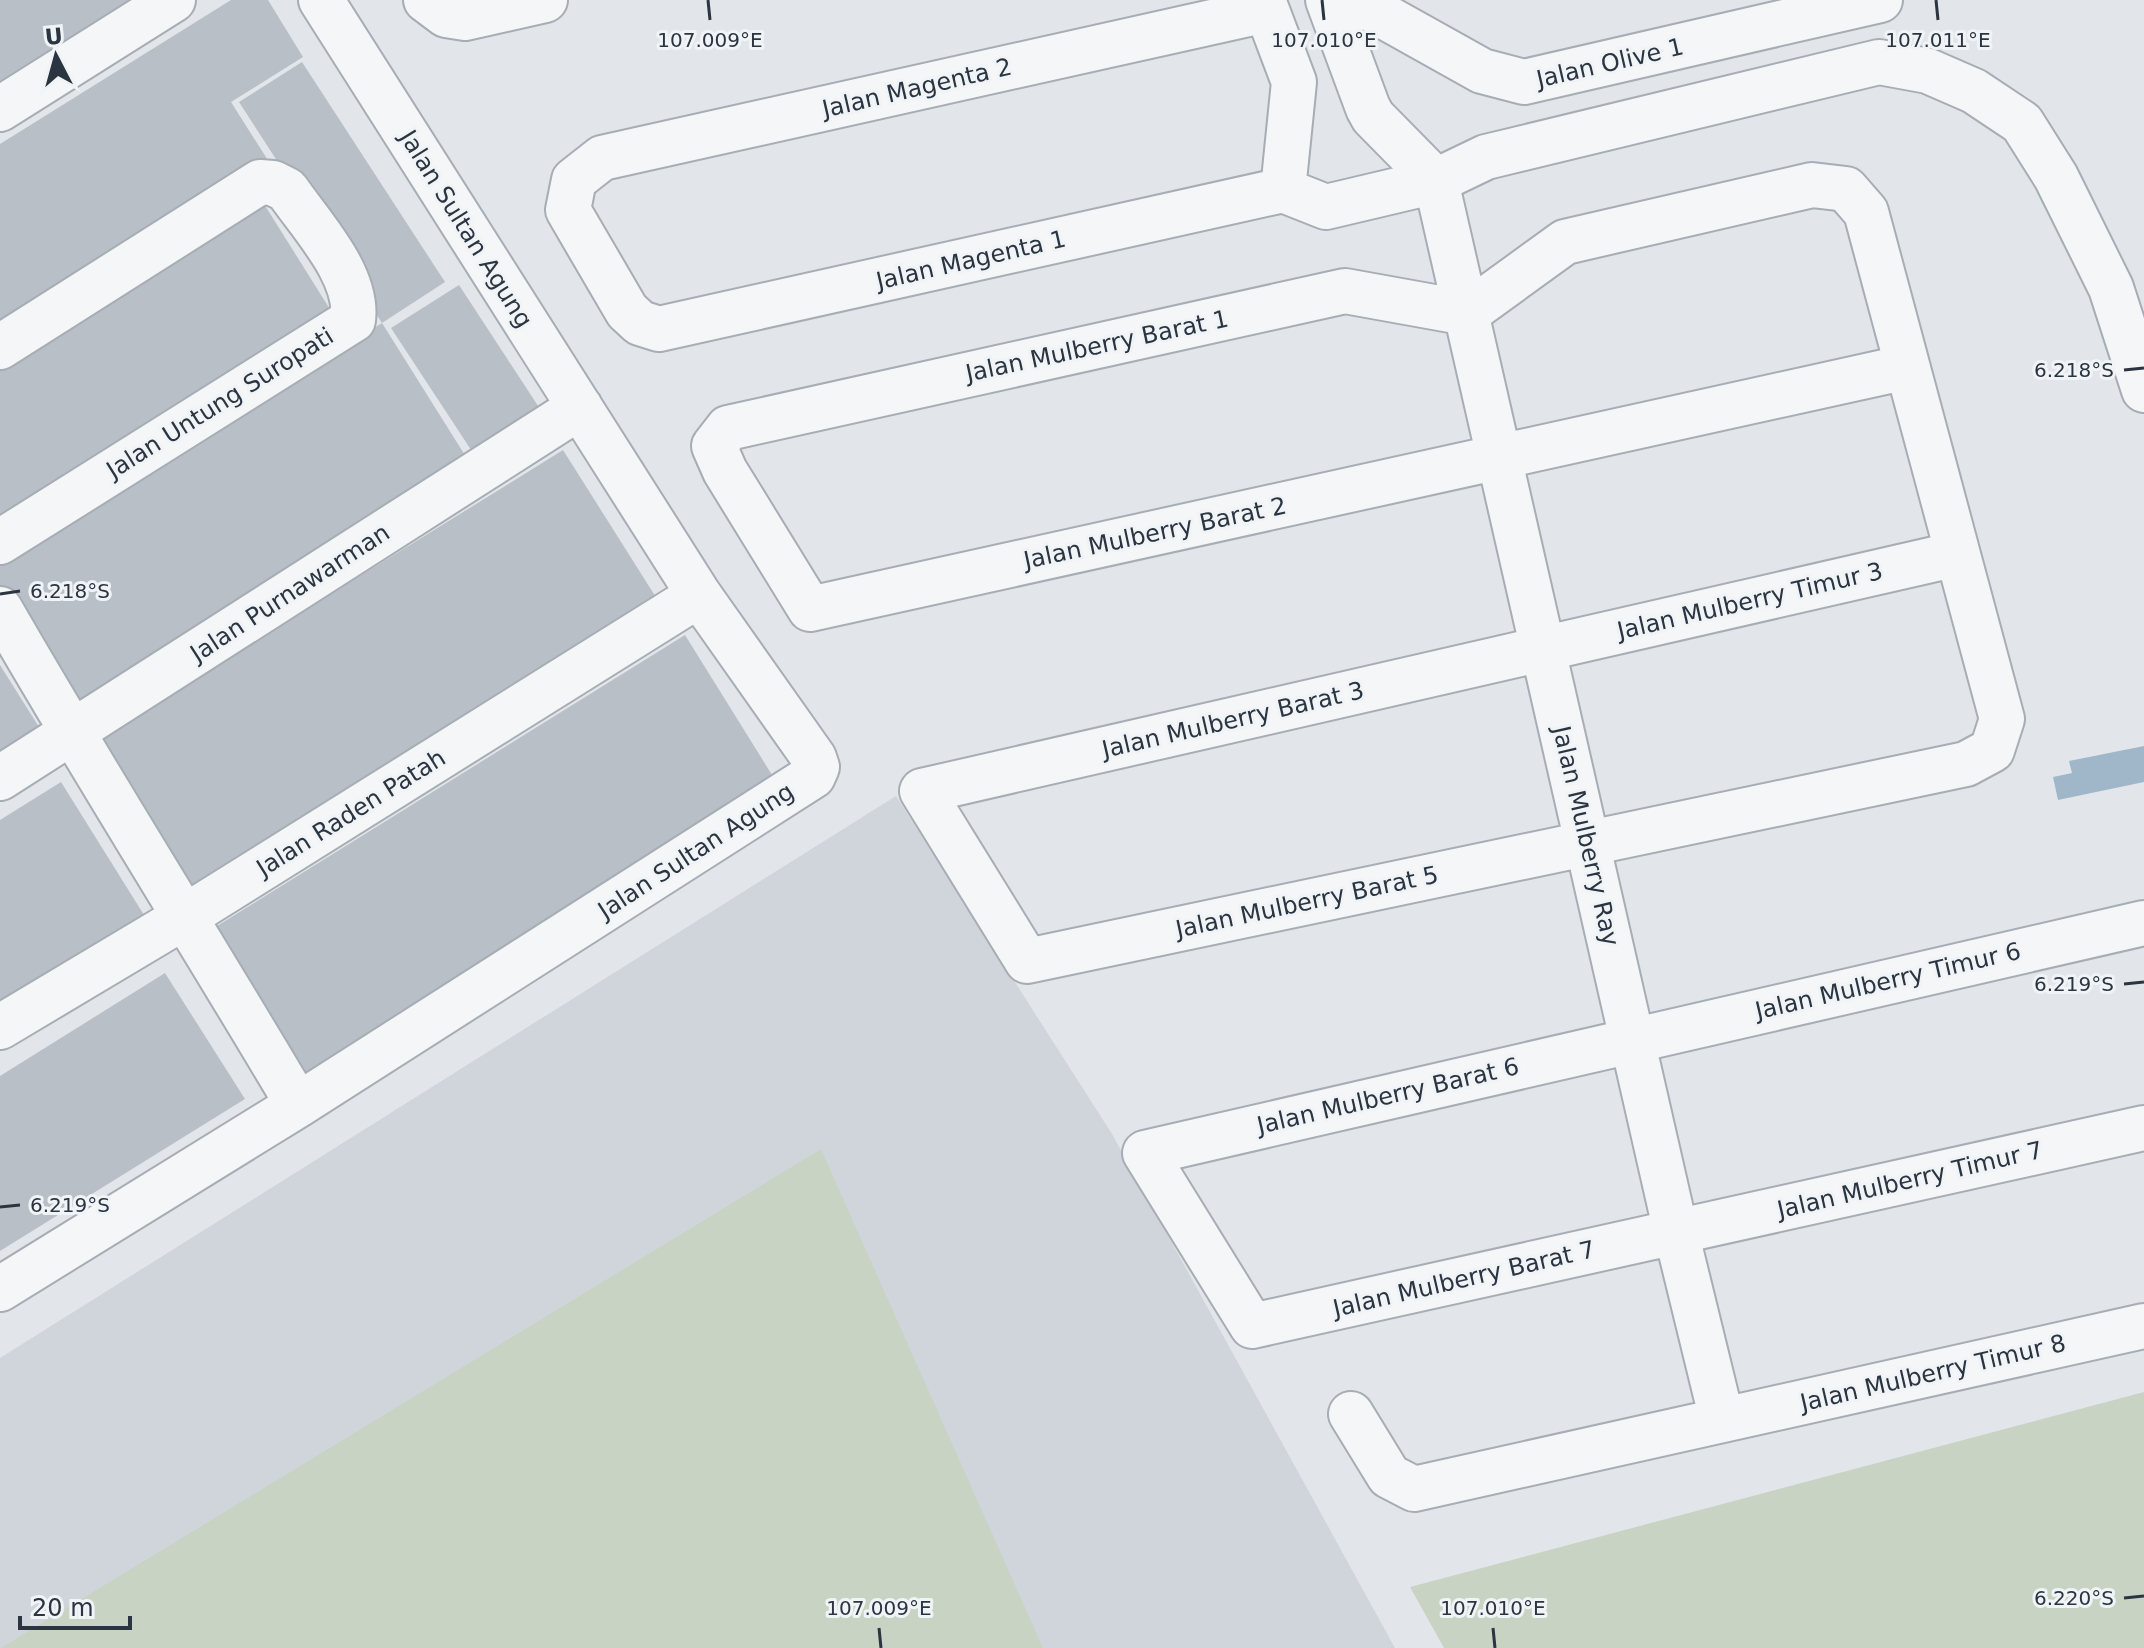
<svg xmlns="http://www.w3.org/2000/svg" width="2144" height="1648" font-family="'DejaVu Sans',sans-serif">
<style>
.built{fill:#d0d5db}
.green{fill:#c9d3c3}
.water{fill:#9fb7c8}
.building{fill:#b9bfc6}
.lines{fill:none;stroke-linecap:round;stroke-linejoin:round}
.minor-casing{stroke:#a7adb4;stroke-width:48}
.minor{stroke:#f4f6f8;stroke-width:44}
.ticks{fill:none;stroke:#2b3541;stroke-width:3}
.labels{text-anchor:middle;stroke-width:6;stroke-linejoin:round;paint-order:stroke}
.street-label{font-size:24px;fill:#2b3541;stroke:#f1f4f7}
.ticks-label{font-size:20px;text-anchor:middle;fill:#2b3541;stroke:#f1f4f7;stroke-width:6;stroke-linejoin:round;paint-order:stroke}
</style>
<rect width="100%" height="100%" fill="#e2e6ea"/>
<path class="built" d="M896 796 1112 1134 1395 1648H0V1358Z"/>
<path class="green" d="M821 1149 1043 1648H1Z
M2144 1392V1648H1444L1410 1587Z"/>
<path class="water" d="M2144 746V782L2058 800 2053 777 2072 773 2069 761Z"/>
<path class="building" d="M0 0H154L0 96Z
M231 0H268L303 57 231 102 271 165 0 333V144Z
M302 62 445 282 382 323 239 102Z
M264 204 338 322 0 533V367Z
M459 285 546 418 479 462 391 328Z
M382 323 473 468 80 713 0 586V561Z
M563 450 659 602 189 893 94 741Z
M685 635 777 783 301 1078 209 931Z
M0 665 44 735 0 763Z
M61 782 144 915 0 1004V820Z
M165 973 245 1099 0 1251V1076Z"/>
<g class="lines">
<g class="minor-casing">
<path id="minor" d="M426 0 446 15 465 18 545 0
M1263 0 1294 82 1283 190 1326 207 1436 181 1676 1232 1722 1420
M1328 0 1368 108 1373 117 1436 181 1486 157 1879 62 1928 71 1974 91 2022 123 2056 177 2111 288 2144 390
M1355 0 1482 71 1524 82 1880 0
M1266 10 602 158 574 180 568 210 627 311 640 323 659 329 1283 190
M0 109 173 0
M0 347 260 182 273 183 287 190C311 225 359 275 353 320L0 542
M1907 367 810 609 725 471 714 446 728 428 1345 291 1467 313 1565 242 1812 185 1846 189 1866 212 2002 719 1992 750 1966 764 1027 961 922 791 1957 554
M0 609C96 776 200 939 298 1105
M0 778 580 407
M2144 923 1145 1153 1252 1326 2144 1128
M0 1027 186 916 699 595
M0 1289 298 1105 813 776 817 767 814 758 699 595 321 0
M1351 1414 1389 1476 1414 1489 2144 1326"/>
</g>
<use href="#minor" class="minor"/>
</g>
<path class="ticks" d="M708 0 710 20M1322 0 1324 20M1936 0 1938 20M2124 370 2144 368M0 594 20 591M2124 984 2144 982M0 1207 20 1205M2124 1598 2144 1596M879 1628 881 1648M1493 1628 1495 1648"/>
<g class="labels">
<g class="street-label">
<text transform="translate(1610 63) rotate(-13)" y="8">Jalan Olive 1</text>
<text transform="translate(917 88) rotate(-13)" y="8">Jalan Magenta 2</text>
<text transform="translate(466 229) rotate(58)" y="8">Jalan Sultan Agung</text>
<text transform="translate(971 260) rotate(-13)" y="8">Jalan Magenta 1</text>
<text transform="translate(1097 346) rotate(-12)" y="8">Jalan Mulberry Barat 1</text>
<text transform="translate(220 403) rotate(-32)" y="8">Jalan Untung Suropati</text>
<text transform="translate(1155 533) rotate(-12)" y="8">Jalan Mulberry Barat 2</text>
<text transform="translate(290 593) rotate(-33)" y="8">Jalan Purnawarman</text>
<text transform="translate(1750 601) rotate(-13)" y="8">Jalan Mulberry Timur 3</text>
<text transform="translate(1233 720) rotate(-13)" y="8">Jalan Mulberry Barat 3</text>
<text transform="translate(351 813) rotate(-32)" y="8">Jalan Raden Patah</text>
<text transform="translate(1586 836) rotate(77)" y="8">Jalan Mulberry Ray</text>
<text transform="translate(696 851) rotate(-33)" y="8">Jalan Sultan Agung</text>
<text transform="translate(1307 902) rotate(-12)" y="8">Jalan Mulberry Barat 5</text>
<text transform="translate(1888 981) rotate(-13)" y="8">Jalan Mulberry Timur 6</text>
<text transform="translate(1388 1096) rotate(-13)" y="8">Jalan Mulberry Barat 6</text>
<text transform="translate(1910 1180) rotate(-13)" y="8">Jalan Mulberry Timur 7</text>
<text transform="translate(1464 1279) rotate(-13)" y="8">Jalan Mulberry Barat 7</text>
<text transform="translate(1933 1373) rotate(-13)" y="8">Jalan Mulberry Timur 8</text>
</g>
</g>
<g class="ticks-label">
<text x="710" y="47">107.009°E</text>
<text x="1324" y="47">107.010°E</text>
<text x="1938" y="47">107.011°E</text>
<text x="2074" y="377">6.218°S</text>
<text x="70" y="598">6.218°S</text>
<text x="2074" y="991">6.219°S</text>
<text x="70" y="1212">6.219°S</text>
<text x="2074" y="1605">6.220°S</text>
<text x="879" y="1615">107.009°E</text>
<text x="1493" y="1615">107.010°E</text>
</g>
<g transform="translate(56 56) rotate(354)" stroke="#f1f4f7" stroke-width="6" paint-order="stroke">
<path d="M0-6L14 30L0 20L-14 30Z" fill="#2b3541"/>
<text y="-12" font-size="22" font-weight="bold" text-anchor="middle" fill="#2b3541">U</text>
</g>
<path d="M20 1616v12h110v-12" fill="none" stroke="#2b3541" stroke-width="4"/>
<text x="32" y="1616" font-size="24" fill="#2b3541" stroke="#f1f4f7" stroke-width="6" paint-order="stroke">20 m</text>
</svg>
